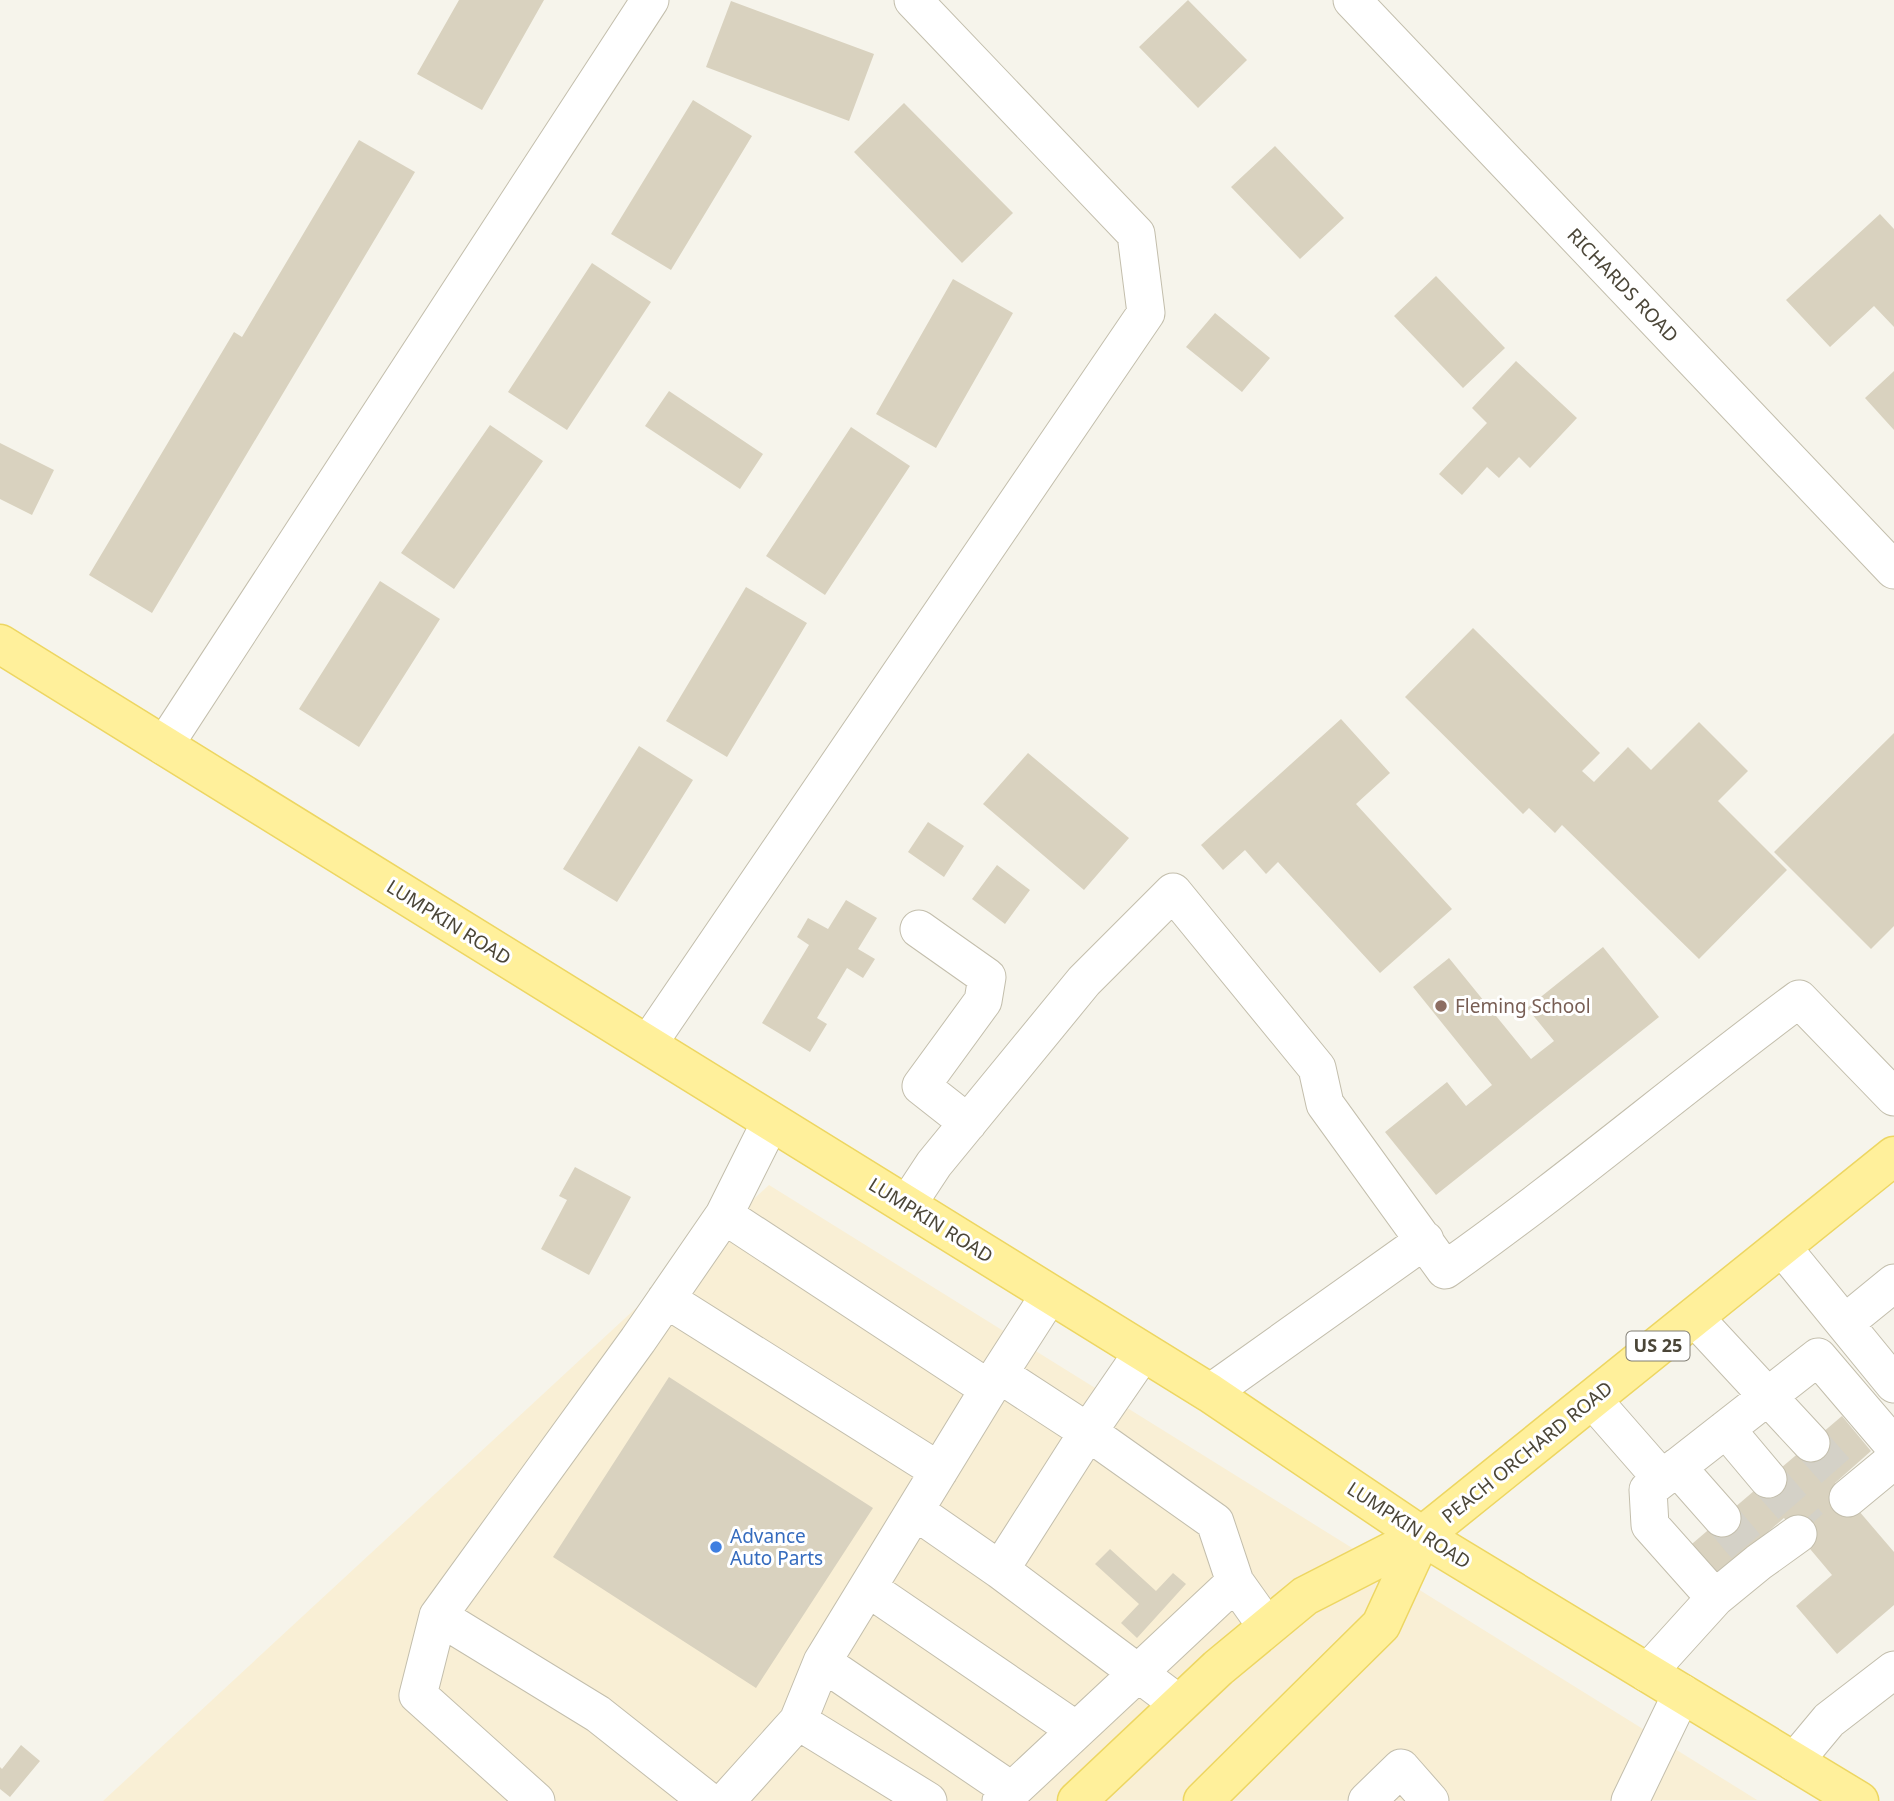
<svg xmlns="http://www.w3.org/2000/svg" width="1894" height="1801" font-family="'Noto Sans',sans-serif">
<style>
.commercial{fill:#f9efd5}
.building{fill:#d9d2bf}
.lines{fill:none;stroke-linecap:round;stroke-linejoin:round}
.minor-tunnel{stroke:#d4d1c7;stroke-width:37;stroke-dasharray:37 18;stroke-linecap:butt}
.minor-casing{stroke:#c3beac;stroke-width:39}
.major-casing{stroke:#edd662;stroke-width:41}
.minor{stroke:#fff;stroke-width:37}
.major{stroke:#fff09b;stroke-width:38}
.education-dot{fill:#8d6e63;stroke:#fff;stroke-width:2.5}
.shop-dot{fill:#3f7fe0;stroke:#fff;stroke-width:2.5}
.labels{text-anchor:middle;stroke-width:6;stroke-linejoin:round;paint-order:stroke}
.shield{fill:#fff;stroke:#817e74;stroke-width:2}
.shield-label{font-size:18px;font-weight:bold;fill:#4b4638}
.street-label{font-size:19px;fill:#4b4638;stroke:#fff}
.education-label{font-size:19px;fill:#785e54;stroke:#fff;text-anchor:start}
.shop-label{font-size:19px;fill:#366cbe;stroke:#fff;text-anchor:start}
</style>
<rect width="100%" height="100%" fill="#f6f4eb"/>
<path class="commercial" d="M769 1185 1757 1800 103 1801Z"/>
<path class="building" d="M459 0H544L482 110 417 74Z
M1188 0 1247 60 1198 108 1139 47Z
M731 1 874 54 849 121 706 67Z
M693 100 752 136 671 270 611 234Z
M904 103 1013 213 962 263 854 152Z
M359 140 415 172 152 613 89 575 234 332 242 337Z
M1275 146 1344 218 1300 259 1231 187Z
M1880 214 1894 229V327L1874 306 1830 347 1786 300Z
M592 263 651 302 567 430 508 392Z
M1436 276 1505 348 1463 388 1394 316Z
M953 279 1013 313 936 448 876 414Z
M1215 313 1270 358 1242 392 1186 347Z
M1516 361 1577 418 1530 468 1519 457 1499 478 1487 467 1462 495 1439 474 1487 423 1472 408Z
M1894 371V430L1865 398Z
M669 391 763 454 740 489 645 426Z
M490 425 543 461 454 589 401 553Z
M851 427 910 466 825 595 766 556Z
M0 443 54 470 32 515 0 499Z
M380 581 440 619 359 747 299 709Z
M746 587 807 623 727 757 666 721Z
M1473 628 1600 753 1582 771 1594 782 1628 747 1651 770 1699 722 1748 771 1718 801 1787 870 1699 959 1562 825 1555 833 1529 808 1523 814 1405 697Z
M1341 719 1390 773 1356 804 1452 909 1380 973 1278 862 1266 874 1245 850 1223 870 1201 845Z
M1894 733V926L1871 949 1774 852Z
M639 746 693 780 617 902 563 869Z
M1028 753 1129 838 1084 890 983 804Z
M928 822 964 846 944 877 908 852Z
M997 865 1030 890 1005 924 972 899Z
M846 900 877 918 858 949 875 959 863 978 847 968 817 1018 827 1024 810 1052 762 1023 809 945 797 937 808 918 828 929Z
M1603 947 1659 1017 1436 1195 1385 1132 1447 1082 1466 1106 1492 1085 1413 987 1449 958 1531 1059 1554 1041 1527 1008Z
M575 1167 631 1197 589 1275 541 1249 567 1200 559 1196Z
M669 1377 873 1508 756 1688 553 1557Z
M1842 1416 1871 1451 1835 1483 1894 1552V1605L1837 1654 1796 1606 1832 1575 1784 1518 1712 1580 1686 1549Z
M1110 1549 1156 1591 1173 1573 1186 1584 1137 1638 1121 1623 1139 1604 1095 1564Z
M21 1745 40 1761 10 1797 0 1789V1767L2 1769Z"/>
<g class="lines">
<path class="minor-tunnel" d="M1811 1443 1841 1477
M1768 1479 1809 1526
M1722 1518 1748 1549"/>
<g class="minor-casing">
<path id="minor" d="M1352 0 1894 570
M164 746 650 0
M919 929 987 977 983 1001 921 1086 968 1123
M648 1044 1146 313 1136 234 913 0
M907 1205 934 1164 1084 981 1173 892 1317 1068 1325 1104 1445 1270C1567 1184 1679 1088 1799 999L1894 1097
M724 1215 771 1121
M1782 1247 1894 1384
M666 1299 939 1471
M1694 1317 1811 1443
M1845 1323 1894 1283
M1143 1352 1088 1432 1215 1522 1235 1582 1138 1673 1179 1704
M999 1374 1088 1432 1000 1570
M1210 1393 1425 1240
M1592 1399 1662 1479
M1726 1429 1768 1479
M1677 1467 1722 1518
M1848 1498 1894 1460
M915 1511 1000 1570 1138 1673 1001 1801
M1235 1582 1267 1627
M868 1588 1076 1730
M1715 1598 1650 1525 1648 1490 1818 1357 1894 1446
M438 1616 598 1714 708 1801
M822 1662 1012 1791
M1647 1673 1715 1598 1759 1562 1798 1534
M1794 1762 1829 1720 1894 1670
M536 1801 418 1695 438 1616 638 1340 724 1215 989 1389
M726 1801 798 1721
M928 1801 798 1721 822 1662 989 1389 1050 1294
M1367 1801 1401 1768 1430 1801
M1630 1801 1682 1693"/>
</g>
<g class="major-casing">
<path id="major" d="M0 644 1210 1393 1422 1536 1859 1801
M1077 1801 1218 1668 1305 1596 1422 1536 1894 1156
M1203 1801 1381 1625 1422 1536"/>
</g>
<use href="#minor" class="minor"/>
<use href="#major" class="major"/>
</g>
<circle class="education-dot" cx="1441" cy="1006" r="7"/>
<circle class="shop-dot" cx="716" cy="1547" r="7"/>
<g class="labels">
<rect class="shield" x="1626.5" y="1331.5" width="63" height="29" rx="5"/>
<g class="shield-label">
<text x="1658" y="1352">US 25</text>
</g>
<g class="street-label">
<text transform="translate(1623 285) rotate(46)" y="7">RICHARDS ROAD</text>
<text transform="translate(449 922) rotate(32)" y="7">LUMPKIN ROAD</text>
<text transform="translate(931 1220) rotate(32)" y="7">LUMPKIN ROAD</text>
<text transform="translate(1527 1452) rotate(-39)" y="7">PEACH ORCHARD ROAD</text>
<text transform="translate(1409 1525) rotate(33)" y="7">LUMPKIN ROAD</text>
</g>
<g class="education-label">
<text x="1455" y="1013">Fleming School</text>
</g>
<g class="shop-label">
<text x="730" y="1543">Advance<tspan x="730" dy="22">Auto Parts</tspan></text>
</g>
</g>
</svg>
